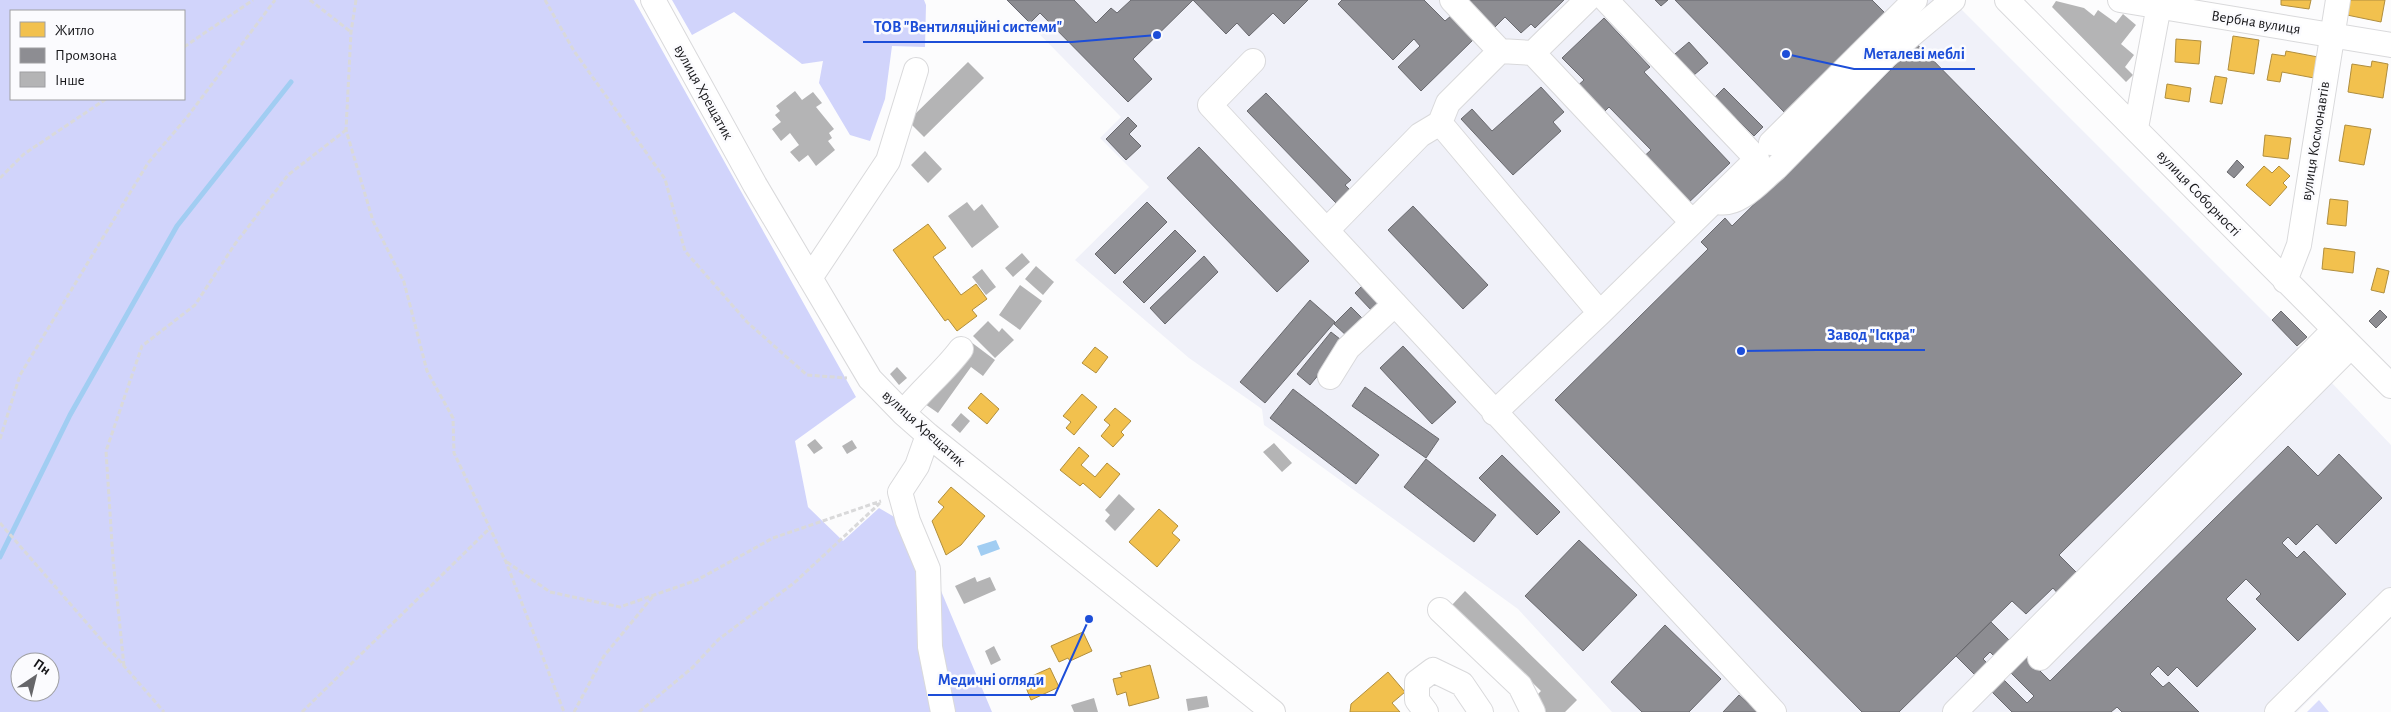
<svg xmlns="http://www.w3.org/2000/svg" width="2391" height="712" font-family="'Alegreya Sans',sans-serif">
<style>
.built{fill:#f0f1f9}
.green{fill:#daddfc}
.forest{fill:#d1d4fb;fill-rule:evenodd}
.water{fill:#a1cdf2}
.homes{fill:#f2c14e;stroke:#b08e3e}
.industry{fill:#8d8d92;stroke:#69696e;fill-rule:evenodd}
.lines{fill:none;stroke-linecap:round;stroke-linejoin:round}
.stream{stroke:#a1cdf2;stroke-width:5}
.building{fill:#b4b4b5}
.minor-casing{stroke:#d9d9db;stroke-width:26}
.path{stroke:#d9d9da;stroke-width:3;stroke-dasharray:5 2.5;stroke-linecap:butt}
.minor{stroke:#fff;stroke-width:24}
.labels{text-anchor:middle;stroke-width:5;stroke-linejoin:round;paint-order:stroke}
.street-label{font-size:15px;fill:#161619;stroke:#fbfbfe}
.leader{fill:none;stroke:#1d4ed8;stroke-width:2}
.callout-dot{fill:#1d4ed8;stroke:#fbfbfe;stroke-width:2}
.callout-label{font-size:16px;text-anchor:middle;font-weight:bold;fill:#1d4ed8;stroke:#fbfbfe;stroke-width:5;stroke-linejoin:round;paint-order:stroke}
</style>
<rect width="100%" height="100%" fill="#fcfcfd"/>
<path class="built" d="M1006 0H1952L2272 320 2391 445V618L2297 712H1612L1518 609 1264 425 1262 409 1189 358 1075 260 1149 187 1100 138 1121 117Z"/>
<path class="green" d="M2319 700 2329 712H2307Z"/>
<path class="forest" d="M0 0H634L856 397 795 441 808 507 843 541 879 508 915 529 992 712H0ZM11 11H184V99H11ZM20 662H50V692H20Z
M672 0H924L926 5 925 47 892 46 885 99 870 141 850 135 819 83 823 61 802 64 734 12 692 35Z"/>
<path class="water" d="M996 540 1000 549 981 556 977 546Z"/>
<path class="homes" d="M2281 0H2311L2309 9 2281 5Z
M2350 0H2385L2381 22 2347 15Z
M2233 36 2259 40 2254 74 2228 70Z
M2176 39 2201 41 2199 64 2175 62Z
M2286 51 2318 57 2314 78 2282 72 2280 82 2267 80 2272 54 2285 56Z
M2372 61 2388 64 2383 98 2348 92 2352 64 2371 67Z
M2215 76 2227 78 2222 104 2210 102Z
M2167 84 2191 88 2189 102 2165 98Z
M2345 125 2371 129 2364 165 2339 161Z
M2265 135 2291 138 2288 159 2263 156Z
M2264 166 2272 173 2279 166 2290 176 2283 183 2287 187 2270 206 2246 185Z
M2330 199 2348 201 2346 226 2327 224Z
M928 224 946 248 933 257 961 295 976 284 987 299 972 310 977 316 957 331 948 319 945 321 893 250Z
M2324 248 2355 252 2353 273 2322 269Z
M2377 268 2389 271 2384 293 2371 290Z
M1095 347 1108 357 1096 373 1082 363Z
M981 393 999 409 987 424 968 408Z
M1082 394 1097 407 1074 435 1066 428 1071 422 1063 416Z
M1115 408 1131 421 1121 432 1124 435 1113 447 1101 436 1110 425 1104 420Z
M1079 447 1089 456 1081 465 1095 477 1107 463 1120 474 1100 498 1083 483 1080 486 1060 470Z
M951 487 985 516 961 545 946 555 932 521 944 507 938 502Z
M1159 509 1178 526 1172 533 1180 540 1157 567 1129 542Z
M1083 632 1092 651 1070 661 1068 658 1059 662 1051 646Z
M1150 665 1159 698 1129 706 1126 692 1117 695 1113 679 1122 677 1120 673Z
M1050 668 1059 687 1031 700 1023 680Z
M1388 672 1405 692 1392 703 1400 712H1350L1351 704Z"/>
<path class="industry" d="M1007 0H1074L1096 23 1111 8 1117 13 1131 0H1308L1284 24 1273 13 1249 36 1237 23 1226 34 1193 0 1133 59 1152 79 1128 102 1040 13 1030 23Z
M1342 0H1424L1445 21 1452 15 1475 38 1421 91 1398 67 1420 46 1414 39 1393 60 1338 4Z
M1468 0H1564L1535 28 1531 24 1521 33 1505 17 1495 27Z
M1655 0H1668L1661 6Z
M1675 0H1872L1886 14 1785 113Z
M1604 18 1650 67 1644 72 1730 163 1684 207 1640 160 1651 150 1609 107 1601 115 1575 88 1584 80 1562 58Z
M1689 42 1708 63 1694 75 1675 54Z
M1917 44 2242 374 2059 555 2080 576 2060 596 2053 588 2026 614 2012 601 1899 712H1862L1555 400 1708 249 1701 242 1725 218 1732 226Z
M1541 87 1564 112 1553 122 1561 131 1513 175 1461 119 1472 109 1492 131Z
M1724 88 1763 127 1754 136 1715 97Z
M1266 93 1351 180 1345 185 1350 190 1336 203 1247 111Z
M1128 117 1137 126 1129 134 1141 146 1126 160 1106 139Z
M1199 147 1309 261 1277 292 1167 178Z
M2237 160 2244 167 2234 178 2227 172Z
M1147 202 1167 222 1115 274 1095 254Z
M1413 206 1488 285 1463 309 1388 230Z
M1175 230 1196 251 1144 303 1123 282Z
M1204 256 1218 272 1165 324 1150 308Z
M1363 285 1381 303 1372 311 1355 293Z
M1310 300 1335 322 1265 403 1240 382Z
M1351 307 1366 322 1349 338 1334 324Z
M2380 310 2387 317 2376 328 2369 321Z
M2281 311 2307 337 2297 346 2272 320Z
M1331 332 1345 343 1310 385 1297 374Z
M1403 346 1456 402 1432 424 1380 368Z
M1365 387 1439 439 1426 458 1352 406Z
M1293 389 1379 455 1356 484 1270 418Z
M2288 446 2318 476 2339 454 2382 498 2336 544 2317 524 2296 545 2288 537 2282 543 2297 558 2304 551 2346 594 2298 641 2256 599 2261 594 2246 579 2226 599 2256 629 2197 687 2177 667 2168 676 2158 666 2150 674 2163 687 2169 682 2199 712H2122L2117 707 2111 712H2012L1956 656 1991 622 2050 681ZM1990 652 2034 696 2027 703 1983 659Z
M1502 455 1560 512 1537 535 1479 478Z
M1426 459 1496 515 1474 542 1404 487Z
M1579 540 1637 595 1583 651 1525 596Z
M1665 625 1721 679 1689 712H1642L1611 682Z
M1739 695 1758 712H1723Z"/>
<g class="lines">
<path class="stream" d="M0 557 70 415 177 226 291 82"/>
</g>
<path class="building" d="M2056 1 2084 8 2094 16 2098 10 2116 23 2123 14 2136 25 2121 44 2134 55 2125 67 2133 75 2126 82 2052 7Z
M968 62 984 78 924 137 908 121Z
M795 91 802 100 813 92 822 103 816 107 834 129 829 133 832 138 828 141 835 150 816 166 808 155 799 162 790 152 799 145 790 133 781 141 772 129 781 122 775 115 780 111 776 106Z
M925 151 942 169 928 183 911 165Z
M967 202 974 211 982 204 999 227 972 248 948 216Z
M1022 253 1030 262 1013 277 1005 268Z
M1036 266 1054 282 1043 295 1025 279Z
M982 269 996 287 986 295 972 277Z
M1020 285 1042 301 1020 330 999 315Z
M988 321 999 332 1002 328 1014 340 995 358 973 336Z
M971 342 995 360 983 376 971 367 938 413 925 404Z
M897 367 907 378 899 385 890 374Z
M961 413 970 421 960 433 951 425Z
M815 439 823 448 814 454 807 445Z
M852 440 857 448 847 454 842 446Z
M1274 443 1292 463 1282 472 1263 452Z
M1119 494 1135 509 1115 531 1105 521 1110 515 1105 510Z
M975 577 977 582 990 577 996 590 964 604 955 586Z
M1465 591 1577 700 1565 712H1546L1533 699 1541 691 1452 605Z
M994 646 1001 660 991 665 985 651Z
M1207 696 1209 707 1188 711 1186 699Z
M1094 698 1098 712H1074L1071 705Z"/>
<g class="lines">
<g class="minor-casing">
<path id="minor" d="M653 0 755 185 870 379 903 413 928 435 1273 712
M1452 0 1500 51
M2007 0 2391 386
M2120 0 2391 45
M1533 53 1692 222
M1253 61 1210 105 1774 712
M1440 123 1600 313
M2136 128 2160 0
M1771 143 1915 0
M1718 202C1739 207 1761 180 1776 168L1886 56 1953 0
M1327 230 1420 135 1440 123 1448 103 1500 51 1533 53 1587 0
M810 278 888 161 916 70
M2285 281 2299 245 2338 0
M1330 377 1348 348 1395 304
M903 413C921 390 944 372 961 349
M1494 413 1600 313 1757 159 1606 0
M928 435 917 466 900 492 908 521 928 569 930 647 943 712
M1440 610 1520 686 1533 712
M2040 658 2351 346
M1426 712 1417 700V682L1433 670 1462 684 1481 712
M1955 712 2334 330
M2277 712 2391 600"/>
</g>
<path class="path" d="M310 0 351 32
M356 0 351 32 346 130 373 221 404 282 427 371 453 418 454 453 506 562 564 712
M545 0 574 51 665 179 685 251 747 322 807 375 847 378
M184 47 253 0
M0 178 24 154 106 99
M0 439 20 375 148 163 188 116 275 0
M0 523 164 712
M507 562 550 592 620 607 697 580 773 538 881 501
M124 666 113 559 106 451 142 346 195 305 235 244 288 175 346 130
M302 712 490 528
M574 712 604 656 654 595
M639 712 692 668 719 639 794 583 880 503"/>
<use href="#minor" class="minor"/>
</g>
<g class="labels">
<g class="street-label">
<text transform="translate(2256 22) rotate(9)" y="5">Вербна вулиця</text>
<text transform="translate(704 92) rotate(61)" y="5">вулиця Хрещатик</text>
<text transform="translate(2315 141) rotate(-81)" y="5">вулиця Космонавтів</text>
<text transform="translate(2199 193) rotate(46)" y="5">вулиця Соборності</text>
<text transform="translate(924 428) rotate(42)" y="5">вулиця Хрещатик</text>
</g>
</g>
<path class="leader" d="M1157 35L1072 42H863M1786 54L1854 69H1975M1741 351L1817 350H1925M1089 619L1055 695H928"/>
<g class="callout-dot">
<circle cx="1157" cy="35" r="5"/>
<circle cx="1786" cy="54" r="5"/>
<circle cx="1741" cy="351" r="5"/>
<circle cx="1089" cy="619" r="5"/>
</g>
<g class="callout-label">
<text x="968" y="32">ТОВ "Вентиляційні системи"</text>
<text x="1914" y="59">Металеві меблі</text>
<text x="1871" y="340">Завод "Іскра"</text>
<text x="991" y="685">Медичні огляди</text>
</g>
<rect x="10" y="10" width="175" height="90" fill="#fbfbfe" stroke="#9f9fa2"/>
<rect x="20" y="22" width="25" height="15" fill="#f2c14e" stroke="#9f9fa2"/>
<text x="55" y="35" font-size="15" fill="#161619">Житло</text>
<rect x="20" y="48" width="25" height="15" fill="#8d8d92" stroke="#9f9fa2"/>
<text x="55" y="60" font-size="15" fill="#161619">Промзона</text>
<rect x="20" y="72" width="25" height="15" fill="#b4b4b5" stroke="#9f9fa2"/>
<text x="55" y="85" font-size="15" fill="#161619">Інше</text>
<g transform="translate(35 677) rotate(35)"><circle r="24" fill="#fbfbfe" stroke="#9f9fa2"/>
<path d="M0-4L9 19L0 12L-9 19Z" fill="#666669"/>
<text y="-8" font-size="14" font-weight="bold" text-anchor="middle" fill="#161619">Пн</text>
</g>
</svg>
